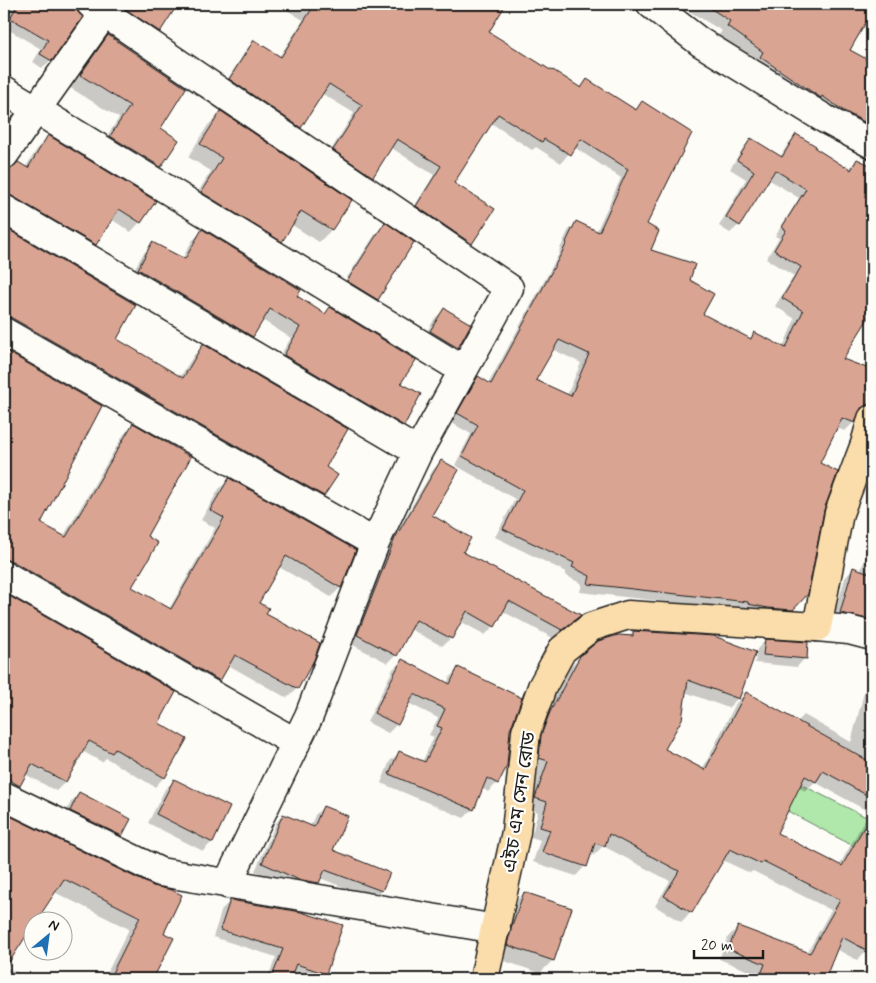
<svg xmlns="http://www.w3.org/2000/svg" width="876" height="983" font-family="Mynerve,'Noto Sans Bengali',sans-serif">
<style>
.green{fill:#b0e7ab;stroke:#668264}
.shadow{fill:#0003;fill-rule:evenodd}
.building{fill:#daa492;stroke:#1c1c1c;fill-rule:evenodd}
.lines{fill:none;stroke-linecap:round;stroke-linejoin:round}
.minor-casing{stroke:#1c1c1c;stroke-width:31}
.major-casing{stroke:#1c1c1c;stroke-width:31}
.minor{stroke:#fdfcf7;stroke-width:28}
.major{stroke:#fbddab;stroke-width:28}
.labels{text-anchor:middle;stroke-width:4.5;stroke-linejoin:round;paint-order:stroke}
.street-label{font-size:19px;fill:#1c1c1c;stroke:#fdfcf7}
</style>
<rect width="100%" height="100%" fill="#fdfcf7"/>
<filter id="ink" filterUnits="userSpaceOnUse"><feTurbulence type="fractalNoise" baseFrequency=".02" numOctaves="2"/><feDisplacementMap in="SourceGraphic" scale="10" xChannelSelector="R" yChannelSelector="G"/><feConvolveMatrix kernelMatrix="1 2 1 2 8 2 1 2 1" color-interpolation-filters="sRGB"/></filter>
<g filter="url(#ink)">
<path class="green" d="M786 777 872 820V856L767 800Z"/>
<path class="shadow" d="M4 4H74L76 11 51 60 42 68 33 62 41 49 4 27Z
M115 4H176L159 31 151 40Z
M277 4H375L379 6 380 4H505L487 32 580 88 587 80 635 110 642 103 645 224 649 251 688 281 701 315 749 339 754 334 783 347 795 319 775 306 794 276 766 259 779 238 775 236 799 198 768 179 739 225 730 233 719 226 746 179 730 169 743 148 751 139 780 157 788 144 796 135 813 149 848 169 857 160 872 168V310L841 360 872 371V396L870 403 857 414 854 422 845 431 836 428 819 464 822 510 792 609 784 618 741 610 580 592 582 584 565 575 566 572 495 537 515 499 455 465 471 434 450 422 470 386 478 378 488 384 560 252 559 251 568 231 576 223 596 232 621 178 574 147 561 163 536 147 532 150 491 123 453 183 472 244 463 252 409 215 434 175 390 147 372 176 364 184 326 158 354 113 321 93 300 127 292 135 222 88 246 50 254 41 279 57 303 20ZM552 349 581 363 567 395 534 381Z
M689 4H857L871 12 848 50 872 64V141L754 63 718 36 722 31 689 11 692 6Z
M109 36 159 129 177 141 160 166 148 178 99 148 119 118 69 87 97 48Z
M221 113 350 200 331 230 319 242 292 225 281 241 269 253 190 205 211 171 188 157 208 125Z
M49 137 140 222 131 232 111 219 95 244 86 254 4 206V171L25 168 39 146Z
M385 224 377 299 368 307 339 290 376 233Z
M4 228 135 305 116 339 180 377 194 355 203 346 324 468 323 495 314 505 4 329Z
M202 231 324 314 330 308 399 384 403 425 393 435 274 365 291 338 262 320 252 336 242 346 128 280 143 254 153 243 182 259 192 241Z
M444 310 469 325 457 348 448 356 422 340 435 318Z
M4 351 101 406 39 524 63 537 124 434 133 425 145 537 130 587 169 609 215 528 201 520 219 489 229 479 354 551 340 588 331 597 279 567 257 603 264 614 297 688 287 698 228 665 219 681 210 690 4 572Z
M441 461 430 516 461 552 579 616 553 638 502 611 494 626 485 635 460 621 451 638 442 646 410 629 396 655 388 663 349 643 387 548 433 470Z
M872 543V633L832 622 845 578 853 569 860 571Z
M4 594 174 692 157 724 164 777 155 787 106 758 102 762 82 751 65 782 56 791 25 774 19 785 9 795 4 792Z
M634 632 738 698 728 708 685 692 664 749 702 770 736 703 746 693 798 721 804 715 851 742 872 662V941L867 950 857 960 836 949 823 979H754L756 974 719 959 728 937 738 927 807 953 831 910 753 871 750 873 722 860 691 912 681 922 655 906 670 881 603 846 594 855 590 854 585 866 576 876 533 862 540 840 531 837 538 812 526 808 538 771 530 768 540 723 570 667 581 656 629 637ZM815 782 869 812 839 866 775 834 798 787 805 791Z
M765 641 805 658 797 667 755 663 757 649Z
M402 661 447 683 450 677 458 668 509 730 497 783 488 792 482 788 473 809 464 818 381 783 390 761 399 753 422 762 434 737 429 735 438 718 408 703 397 724 388 733 367 722 393 669Z
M174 781 212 842 203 851 148 823 165 789Z
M79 794 121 835 112 844 62 820 71 802Z
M323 807 332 851 381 891 373 899 320 878 310 891 289 887 255 871 276 823 283 815 310 827 315 815Z
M5 815 153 887 162 934 172 939 152 979H104L129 929 54 892 35 920H32V925L4 967 36 979H4V817Z
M524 893 553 960 540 973 495 958 511 906Z
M230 901 325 973 319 979H312L291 972 289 979H267L276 957 213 937 222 909Z"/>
<path class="building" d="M18 4H73L76 6 77 11 83 17 52 61 40 54 48 40 10 18Z
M128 4H178L160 32 125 9Z
M315 4H506L489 32 552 71 553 70 581 88 587 79 636 110 642 101 692 133 647 224 659 231 651 250 695 264 690 280 714 294 703 314 751 339 754 332 786 348 803 311 782 298 801 267 774 250 786 230 782 227 806 189 775 170 740 226 726 217 754 171 737 160 751 138 782 157 796 134 816 146 815 148 845 167 846 166 851 170 857 159 872 166V312L843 359 872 370V399L871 404 861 408 855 423 842 418 820 463 838 472 824 510 808 594 793 610 768 608 748 604V602L588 584 590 576 572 567 574 563 503 529 523 490 462 456 478 425 457 413 478 376 491 384 567 243 566 242 576 221 599 232 628 169 581 139 571 155 544 139 542 142 498 114 454 183 495 209 472 244 416 206 441 166 397 139 373 177 333 150 362 105 329 84 301 128 229 79 254 40 281 57ZM559 340 589 354 571 396 536 380Z
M704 4H859L872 12 850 50 872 62V126L844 111 822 96 821 98 760 57 763 52 727 26 730 21Z
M108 35 186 88 161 128 179 140 161 167 110 136 130 106 80 75Z
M221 111 352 200 332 230 301 211 282 242 201 192 222 158 200 144Z
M48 135 156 201 141 223 119 209 96 245 12 196 4 193V170L11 169 18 162 28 168Z
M385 222 414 242 378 300 347 281Z
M4 227 136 305 117 339 183 378 203 344 348 429 326 467 338 475 324 496 12 318 4 316Z
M202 229 301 290 297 296 325 314 330 307 416 360 401 383 421 394 404 426 284 355 300 327 270 309 253 337 138 269 152 242 185 259Z
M444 308 471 324 458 348 430 331Z
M4 350 102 406 41 523 66 537 133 423 191 457 147 536 158 543 132 587 171 609 224 518 210 510 229 478 356 550 341 588 286 556 259 603 269 608 266 614 320 643 314 660 298 689 235 655 220 681 12 561 4 559V404L10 392 4 388Z
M441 460 459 470 432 515 471 538 463 552 581 615 562 630 509 601 495 627 467 611 452 639 416 620 397 656 357 635 395 538Z
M853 567 872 574V620L840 613Z
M4 593 176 692 159 723 187 739 165 778 115 749 112 753 89 741 66 782 32 764 20 786 4 777Z
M633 631 714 636 756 652 739 699 688 680 682 719 665 749 705 770 746 692 872 763V798L823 771 816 782 805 776 777 833 842 866 872 813V953L842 937 825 979H759L765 964 728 949 738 926 810 953 840 900 763 861 761 864 730 849 692 913 664 896 679 871 609 834 605 846 595 843 587 867 542 852 550 830 540 827 547 802 535 798 548 761 539 758 541 735 550 712 580 656 598 641 618 635 633 636Z
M765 639 808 642 807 659 763 655Z
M402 659 450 684 458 667 522 698 510 730 507 766 498 784 487 778 474 810 389 774 399 751 425 762 442 728 437 726 445 709 414 694 398 725 374 713Z
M174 779 230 807 213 843 156 814Z
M79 792 131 819 122 836 70 811Z
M323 806 348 816 333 850 390 873 382 891 325 870 319 883 297 879 262 863 283 814 314 827Z
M4 813 153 886 172 890 182 895 164 933 174 938 153 979H109L140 917 64 879 37 920H32V927L4 970Z
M524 892 572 908 554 961 507 945 511 928Z
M230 900 301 912 343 925 326 974 296 964 290 979H271L283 949 220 930Z"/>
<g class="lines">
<g class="minor-casing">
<path id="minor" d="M91 4 509 288 418 452 375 543 309 716 227 884
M651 4 700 42 825 119 872 144
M4 90 463 370
M4 155 111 4
M4 209 418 452
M4 332 375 543
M4 575 296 743
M817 627 849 630 872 636
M4 796 160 872 496 929"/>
</g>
<g class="major-casing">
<path id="major" d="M484 979 516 832 526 732 542 687 562 650 591 627 628 615 817 627 839 513 865 444 872 419"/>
</g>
<use href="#minor" class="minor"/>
<use href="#major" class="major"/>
</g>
</g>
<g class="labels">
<g class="street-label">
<text transform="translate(518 802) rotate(-82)" y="7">এইচ এম সেন রোড</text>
</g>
</g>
<rect width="876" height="983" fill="none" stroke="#fdfcf7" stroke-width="20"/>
<rect x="10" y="10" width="856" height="963" fill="none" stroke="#1c1c1c" stroke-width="2" filter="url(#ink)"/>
<g transform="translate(48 936) rotate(29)"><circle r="24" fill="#fdfcf7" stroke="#a3a29f"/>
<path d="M0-4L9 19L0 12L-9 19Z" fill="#1f6fb2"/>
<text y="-8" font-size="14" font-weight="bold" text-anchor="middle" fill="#1c1c1c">N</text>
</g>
<path d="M694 950v8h69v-8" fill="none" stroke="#1c1c1c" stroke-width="2.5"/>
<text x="701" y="950" font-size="15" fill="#1c1c1c" stroke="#fdfcf7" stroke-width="4" paint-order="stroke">20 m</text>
</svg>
